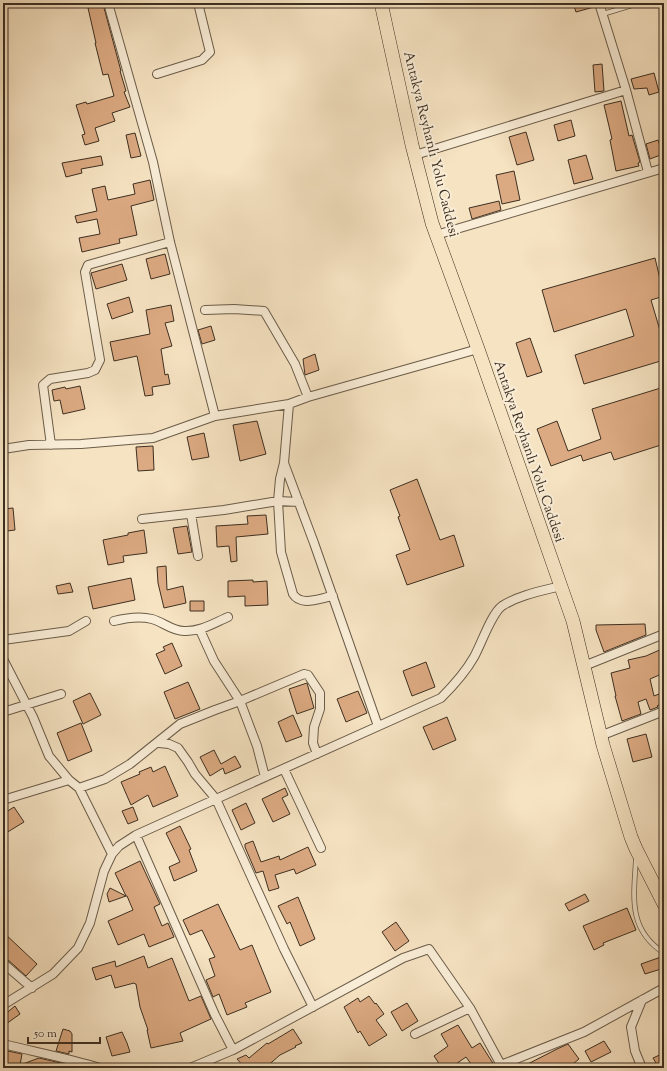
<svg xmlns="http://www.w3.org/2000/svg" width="667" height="1071" font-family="'Sorts Mill Goudy',serif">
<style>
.building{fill:#dcaa82;stroke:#3d2f21}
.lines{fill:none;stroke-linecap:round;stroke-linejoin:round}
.lane-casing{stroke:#6b5c49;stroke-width:5.5}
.street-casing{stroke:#6b5c49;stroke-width:10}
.primary-casing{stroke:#3d2f21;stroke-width:14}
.lane{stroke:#f9edd7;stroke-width:4}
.street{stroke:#f9edd7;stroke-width:8}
.primary{stroke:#f6e3c2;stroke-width:13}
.labels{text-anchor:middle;stroke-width:4;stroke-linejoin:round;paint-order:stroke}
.street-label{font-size:14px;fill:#3d2f21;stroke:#f9edd7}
</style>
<rect width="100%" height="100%" fill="#f6e3c2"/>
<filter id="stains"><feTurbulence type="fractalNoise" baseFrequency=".005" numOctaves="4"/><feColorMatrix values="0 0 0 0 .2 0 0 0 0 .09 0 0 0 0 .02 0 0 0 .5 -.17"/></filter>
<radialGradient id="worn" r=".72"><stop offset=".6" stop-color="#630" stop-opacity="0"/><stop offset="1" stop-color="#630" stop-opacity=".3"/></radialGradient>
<path class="building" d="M573 3H594V7L576 12Z
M103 4 121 71H120L126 91 124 92 130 107 112 113 115 121 95 128 99 141 85 145 82 135 85 134 76 105 86 102 87 104 114 96 108 74 103 75 95 43H96L88 8Z
M602 64 604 91 595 92 593 65Z
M654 73 659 92 649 95 647 88 634 89 631 79Z
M621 101 629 136 632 135 640 162 638 163 639 166 616 171 610 140 612 139 604 105Z
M571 120 575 136 558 141 554 125Z
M526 132 534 160 517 165 509 137Z
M135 133 141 156 131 158 126 135Z
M658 140 663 154 650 159 646 144Z
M586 155 593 179 574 184 568 160Z
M101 156 103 165 81 169 82 173 66 177 62 163Z
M514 171 520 200 502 204 496 175Z
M150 180 154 200 131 206 137 235 119 239 120 243 82 252 79 238 100 234 97 219 77 223 75 216 97 211 92 189 105 186 108 200 135 194 133 184Z
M499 201 501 210 472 219 469 208Z
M165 254 170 274 151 279 146 259Z
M655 258 664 296 651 300 664 344V360L584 384 575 355 634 336 626 309 554 332 542 290Z
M122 264 127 280 96 289 91 273Z
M129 297 133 312 112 319 107 304Z
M171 305 174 321 165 323 172 346 161 349 165 375 168 374 170 384 152 387 153 395 145 396 137 356 114 361 110 342 150 334 146 310Z
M211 326 215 340 202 344 198 330Z
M530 338 542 372 527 377 516 343Z
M315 354 319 370 305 375 303 359Z
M80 386 85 409 63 414 60 400 54 401 52 390 65 387 66 389Z
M664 387V444L614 460 611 452 583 461 581 455 551 466 537 429 557 421 568 451 601 439 592 409Z
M257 421 266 454 240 461 233 425Z
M204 433 209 457 192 460 187 437Z
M153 446 154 470 138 471 136 447Z
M417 479 440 540 454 535 464 566 407 585 396 555 410 550 398 517 400 516 390 490Z
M13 508 15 530 7 531 4 509Z
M266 515 268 534 236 537 237 561 231 562 229 546 217 547 216 526 248 524 247 516Z
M187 526 192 552 178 554 173 528Z
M144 530 147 553 123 556 124 562 108 565 103 540 128 535V533Z
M166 566 167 590 183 586 186 603 164 608 158 583 157 567Z
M131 578 135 600 93 609 88 587Z
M253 580V582L267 581 268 605 245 606V596L228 597V581Z
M70 583 73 592 58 594 56 586Z
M190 601H204V611H190Z
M645 624 646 635 604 652 596 630V625Z
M172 643 182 666 165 674 156 654 165 650 163 647Z
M664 648V673L650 679 654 696 659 694 663 703 657 706 658 707 650 710 646 699 638 702 641 714 622 721 615 696H616L611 673 630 668 628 660 646 656Z
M426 662 435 687 412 696 403 671Z
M188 682 200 709 175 719 164 692Z
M307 683 314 708 297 714 289 689Z
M358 691 367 713 346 722 337 699Z
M90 693 101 715 83 724 73 701Z
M293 715 302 736 286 742 278 722Z
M447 717 456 740 433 750 423 727Z
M81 723 92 751 68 761 57 733Z
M646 734 652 757 633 762 627 739Z
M214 750 221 764 235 756 241 767 225 774 223 768 210 776 200 757Z
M165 766 178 796 153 807 148 795 131 805 121 782 140 774 139 772 151 767 153 772Z
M285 788 288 795 282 798 290 814 273 822 262 799Z
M246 803 255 823 241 830 232 810Z
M14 807 24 822 6 833 3 828V814Z
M133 807 138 820 128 824 122 811Z
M180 826 191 849 189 850 197 871 174 881 169 867 180 862 166 833Z
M253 841 261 862 279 856 280 860 308 847 316 865 296 874 294 869 275 875 279 888 269 891 263 871 256 873 245 847V844Z
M140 861 160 904 154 907 162 926 168 923 174 937 149 947 144 934 118 945 108 921 133 910 127 896H126L115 873Z
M110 888 126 896 109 902 107 894Z
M585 894 589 901 569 911 565 904Z
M298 897 315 939 300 946 290 922 287 924 278 906Z
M218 904 240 950 252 945 271 992 245 1003 247 1007 227 1015 219 994 213 997 206 980 215 976 209 959 215 957 202 930 190 935 183 920Z
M627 908 636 930 603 943 604 945 594 950 583 926Z
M396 922 409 941 395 951 382 932Z
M3 932 37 964 26 976 7 959 3 958Z
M144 956 148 968 172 958 189 1001 201 996 211 1019 180 1033 183 1041 151 1048 147 1030H148L140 1007 136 984H135L134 983 115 988 111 975 96 980 92 968 115 961 116 967Z
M661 957 664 968 645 974 641 964Z
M369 996 375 1004 376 1003 384 1014 376 1020 387 1035 369 1046 360 1031 358 1033 344 1007 358 998 360 1002Z
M407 1003 418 1021 402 1031 391 1012Z
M15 1006 20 1014 6 1024 3 1020V1016Z
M458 1025 472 1048 480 1043 496 1068H474L466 1057 450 1068H442L434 1056 448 1046 441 1034Z
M63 1029 70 1031 72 1034V1052L69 1051V1054L56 1051Z
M293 1029 302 1043 295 1046 296 1047 280 1055 265 1068H245L237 1059 246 1055 249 1058 267 1043 268 1044Z
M122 1032 127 1043 130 1052 112 1056 106 1037Z
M604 1041 611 1052 591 1062 585 1051Z
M568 1044 579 1059 568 1068H520L557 1049Z
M3 1050 22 1054 20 1065 39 1058 65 1064 69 1065V1068H10L3 1067Z
M664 1053V1068H659L653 1058Z"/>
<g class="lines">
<g class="lane-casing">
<path id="lane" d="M603 14 639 3
M636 858C634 896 627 929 664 953"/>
</g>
<g class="street-casing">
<path id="street" d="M108 3 153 162 170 242 215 416
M599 3 626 90 648 172
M157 74 202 60 210 52 198 3
M415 155 626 90
M436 235 664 168
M205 310 234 309 264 311 295 364 308 397
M289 404 308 397 478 349
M51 445 43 385 50 379 88 373 95 370 100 360 85 272 88 265 170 242
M3 449 29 445 81 444 153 438 215 416 289 404 284 463 314 543 378 726
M284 463 280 479 278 501 281 552 293 594C301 607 320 598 333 596
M191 514 198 556
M142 519 224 510 278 501 299 502
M114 621C126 618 140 616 152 619 163 622 172 631 184 631 200 632 214 623 228 617
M200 630 214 661 240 701 257 746 265 777
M3 640 69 631 86 621
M3 659 33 717 49 756 69 780 79 788 112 854
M584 666 664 634
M3 712 61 694
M600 736 664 711
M159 743 169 744 178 748 188 762 195 774 216 799 284 949 313 1007
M284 769 321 848
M79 788 105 779 130 764 180 724 215 710 240 701 304 674 308 675 320 693V709L314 727 313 743 317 754
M3 800 69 780
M136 835 215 1015 233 1050
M3 963 32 988
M642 1000 631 1027 635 1051 642 1068
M3 1005 53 974 78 948 90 923 104 871 112 854 119 846 136 835 216 799 441 698C453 686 465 673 474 657 481 645 491 614 502 606 519 595 541 591 561 586
M415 1034 470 1008
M3 1044C35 1052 68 1058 100 1068
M501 1065 584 1032 664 988
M190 1068 233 1050 403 958 429 949 470 1008 501 1065V1068"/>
</g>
<g class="primary-casing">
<path id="primary" d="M381 3 412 145 432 223 478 349 573 621 603 745 631 837 636 849 664 904"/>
</g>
<use href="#lane" class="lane"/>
<use href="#street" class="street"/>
<use href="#primary" class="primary"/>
</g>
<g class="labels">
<g class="street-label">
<text transform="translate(432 144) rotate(76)" y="5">Antakya Reyhanlı Yolu Caddesi</text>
<text transform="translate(530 451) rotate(71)" y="5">Antakya Reyhanlı Yolu Caddesi</text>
</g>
</g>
<rect width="667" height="1071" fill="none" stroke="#f6e3c2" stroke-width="16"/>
<rect x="4" y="4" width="659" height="1063" fill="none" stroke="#3d2f21" stroke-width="2"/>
<rect x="8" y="8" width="651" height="1055" fill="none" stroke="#3d2f21"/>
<path d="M28 1037v6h72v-6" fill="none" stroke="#3d2f21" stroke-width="2"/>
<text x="34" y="1037" font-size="12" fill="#3d2f21" stroke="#f9edd7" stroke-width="3" paint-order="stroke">50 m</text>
<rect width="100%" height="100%" filter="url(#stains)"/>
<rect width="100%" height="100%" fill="url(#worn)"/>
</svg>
